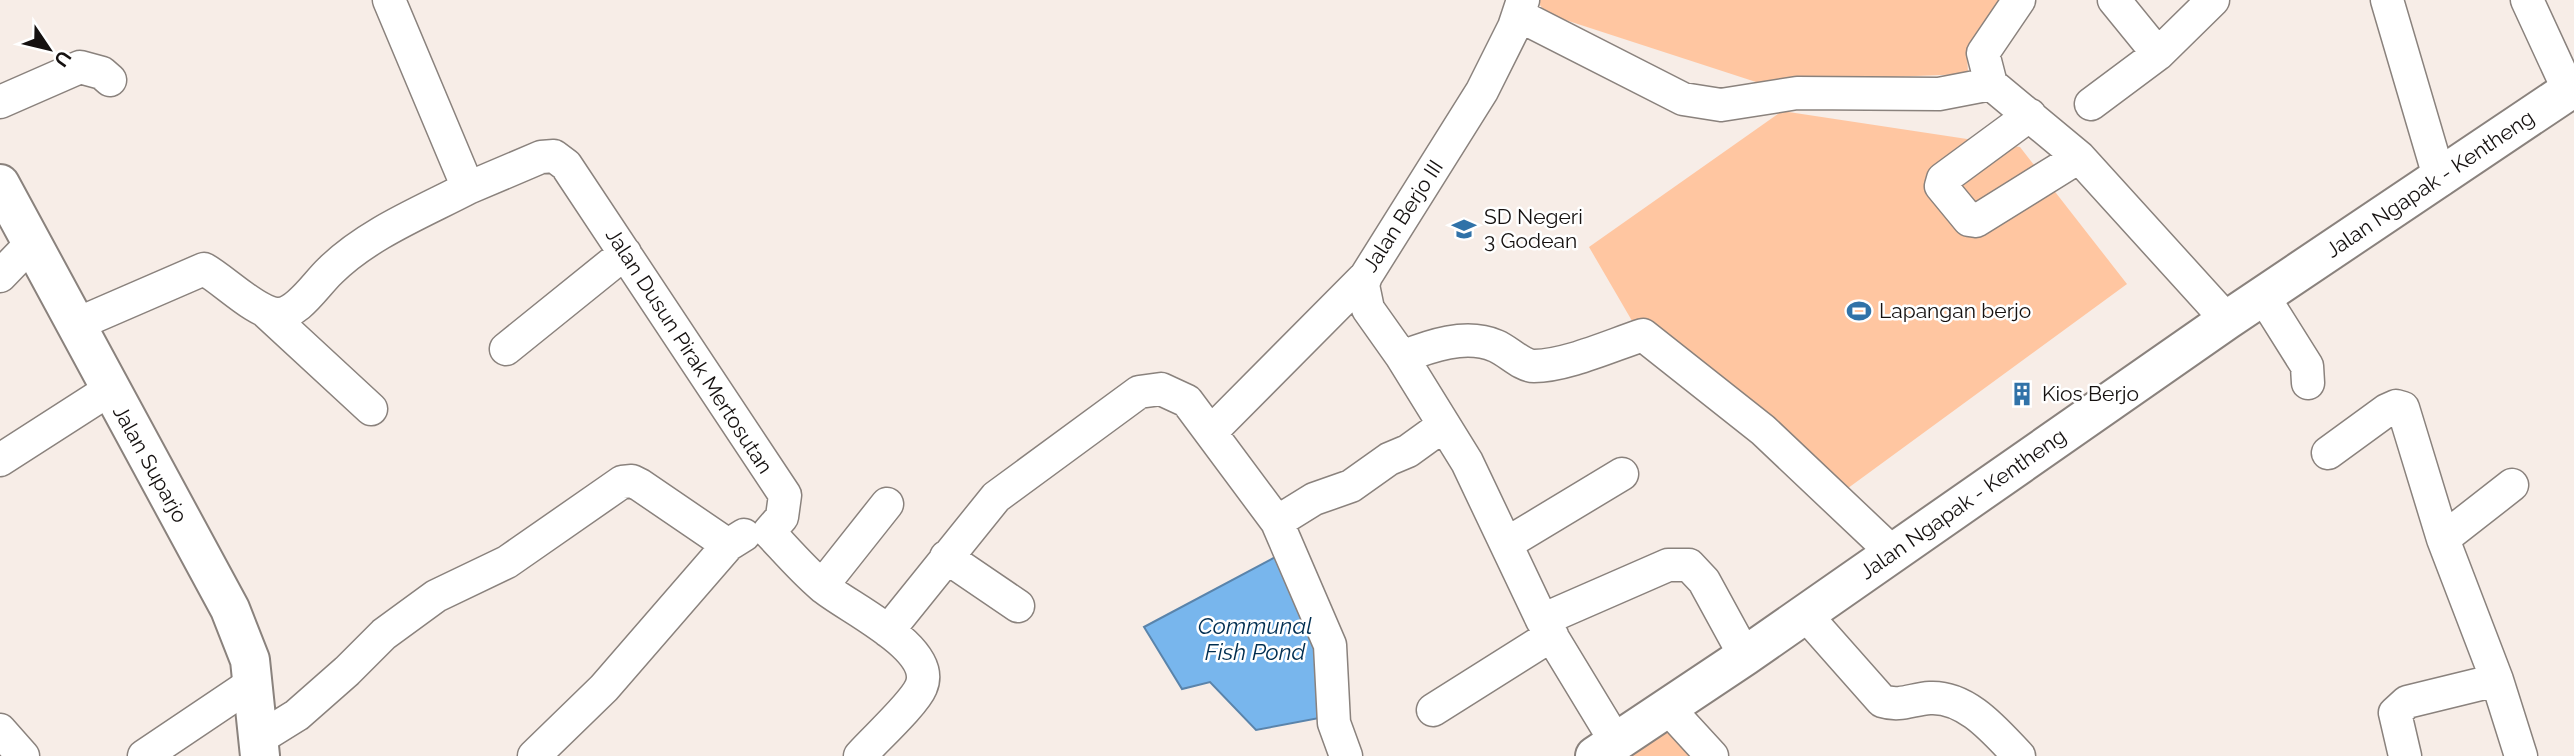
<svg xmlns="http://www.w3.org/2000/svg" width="2574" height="756" font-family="Raleway,sans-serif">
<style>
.green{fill:#ffc6a1}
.water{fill:#78b6ed;stroke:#5a84ab;stroke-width:2}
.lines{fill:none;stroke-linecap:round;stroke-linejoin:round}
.minor-casing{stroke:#8a827d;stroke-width:35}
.major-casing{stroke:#8a827d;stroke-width:42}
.minor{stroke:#fff;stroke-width:32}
.major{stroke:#fff;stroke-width:38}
.labels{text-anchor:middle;stroke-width:5;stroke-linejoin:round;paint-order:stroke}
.street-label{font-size:21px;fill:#151110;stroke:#fff}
.poi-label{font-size:21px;fill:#151110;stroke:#fff;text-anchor:start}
.water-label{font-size:23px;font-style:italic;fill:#002e51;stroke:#fff}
</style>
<rect width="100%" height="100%" fill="#f7ede7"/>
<path class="green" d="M1536 0H2006L1967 52 1968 74 1756 82 1547 14Z
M1782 111 2020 147 2127 284 1829 502 1642 338 1589 247Z
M1667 707 1712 756H1597Z"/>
<path class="water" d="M1283 553 1326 645 1330 716 1256 730 1210 682 1182 689 1144 627Z"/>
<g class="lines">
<g class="minor-casing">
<path id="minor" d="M389 0 468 188 541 157 554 156 566 165 785 495 782 517 769 532C786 550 803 570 822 586 846 607 938 648 921 687 914 704 874 740 860 756
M2019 0 1983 53 1991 84 2079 157 2227 320
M2114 0 2158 54
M2387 0 2440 180
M2527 0 2569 91
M1518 15 1683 99 1721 105 1797 93 1939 94 1991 84
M0 102 80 67 102 73 110 80
M2091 104 2158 54 2213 0
M2030 115 1943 179 1941 186 1969 220 1976 221 2079 157
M0 276 31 244
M1366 276 1363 285 1368 309 1402 357 1467 462 1542 620 1616 742
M2263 296 2307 366 2308 383
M265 311 371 409
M77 324 204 269C224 280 256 313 277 314 297 315 316 284 330 271 367 234 422 212 468 188
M506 349 625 253
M1402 357C1430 346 1466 333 1496 346 1508 351 1522 366 1534 366 1566 366 1612 345 1643 335L1763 430 1893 553
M1212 431 1366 276 1482 91 1514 27 1523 0
M2328 453 2387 410 2396 406 2403 408 2443 539 2497 680 2521 756
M0 460 109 390
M1277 522 1314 499 1351 486 1389 459 1408 451 1444 425
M2443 539 2512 485
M1506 544 1622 474
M946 557 1018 606
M822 586 887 504
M1805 614 1882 701C1901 707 1912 699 1930 698 1967 696 1996 732 2019 756
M1542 620 1668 565H1689L1704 581 1745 656
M888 631 996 497 1139 392 1161 389 1187 401 1277 522 1330 645 1334 723 1346 756
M1667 707 1712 756
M1433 710 1552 635
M0 730 23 756
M260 738 297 715 347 671 384 634 436 596 507 562 622 482 632 481 640 485 728 545
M144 756 254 682
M534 756 604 688 728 545 744 535
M2405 756 2395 713 2407 702 2497 680"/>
</g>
<g class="major-casing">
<path id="major" d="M0 184 230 609 250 660 260 756
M1595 756 1745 656 2227 320 2574 87"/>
</g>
<use href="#minor" class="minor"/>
<use href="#major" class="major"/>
</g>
<defs>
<g id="school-bare" transform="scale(1.89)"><path d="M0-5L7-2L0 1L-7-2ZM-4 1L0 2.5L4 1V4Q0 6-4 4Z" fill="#3072a8" stroke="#fff" stroke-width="2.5" paint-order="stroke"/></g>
<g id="stadium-bare" transform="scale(1.89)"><path d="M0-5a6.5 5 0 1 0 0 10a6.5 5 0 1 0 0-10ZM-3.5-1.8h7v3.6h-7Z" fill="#3072a8" stroke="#fff" stroke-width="2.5" paint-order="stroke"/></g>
<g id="building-bare" transform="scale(1.89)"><path d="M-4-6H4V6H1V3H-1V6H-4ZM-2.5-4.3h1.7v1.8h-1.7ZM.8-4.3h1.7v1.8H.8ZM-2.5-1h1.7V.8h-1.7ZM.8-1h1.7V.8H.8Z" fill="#3072a8" stroke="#fff" stroke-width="2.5" paint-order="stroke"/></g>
</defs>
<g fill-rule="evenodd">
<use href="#school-bare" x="1464" y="229"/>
<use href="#stadium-bare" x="1859" y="311"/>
<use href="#building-bare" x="2022" y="394"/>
</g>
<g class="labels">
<g class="street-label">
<text transform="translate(2430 184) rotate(-34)" y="7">Jalan Ngapak - Kentheng</text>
<text transform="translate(1403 216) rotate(-57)" y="7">Jalan Berjo III</text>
<text transform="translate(689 351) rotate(57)" y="7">Jalan Dusun Pirak Mertosutan</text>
<text transform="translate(150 464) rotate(61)" y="7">Jalan Suparjo</text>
<text transform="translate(1963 504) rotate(-35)" y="7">Jalan Ngapak - Kentheng</text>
</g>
<g class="poi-label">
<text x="1484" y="224">SD Negeri<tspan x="1484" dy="24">3 Godean</tspan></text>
<text x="1879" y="318">Lapangan berjo</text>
<text x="2042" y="401">Kios Berjo</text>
</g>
<g class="water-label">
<text x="1255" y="634">Communal<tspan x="1255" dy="26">Fish Pond</tspan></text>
</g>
</g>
<g transform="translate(49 49) rotate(125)" stroke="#ffffff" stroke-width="5" paint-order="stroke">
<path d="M0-5L12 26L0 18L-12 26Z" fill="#151110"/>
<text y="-10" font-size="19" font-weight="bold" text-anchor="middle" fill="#151110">U</text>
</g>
</svg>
